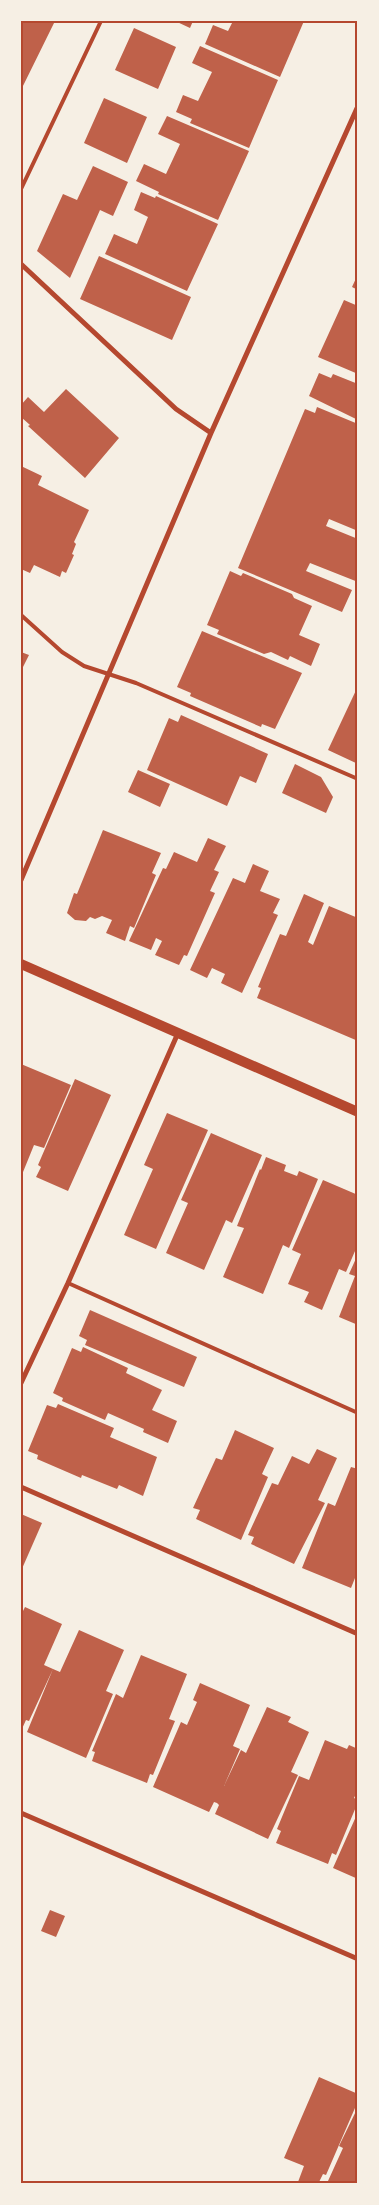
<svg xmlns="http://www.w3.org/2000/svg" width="379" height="2205" font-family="'IBM Plex Serif',serif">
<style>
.building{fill:#bf614a}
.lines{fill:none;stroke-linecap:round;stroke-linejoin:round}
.service{stroke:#b5482f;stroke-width:4}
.minor{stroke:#b5482f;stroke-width:5}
.secondary{stroke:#b5482f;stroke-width:10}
.neatline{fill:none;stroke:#b5482f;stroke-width:2}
</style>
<rect width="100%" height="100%" fill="#f6efe4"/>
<path class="building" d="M21 21H55L21 90Z
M175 21H193L190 28Z
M233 21H304L280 77 205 44 213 25 228 31Z
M134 28 176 47 158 89 115 70Z
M200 46 278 80 249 148 190 123 192 119 176 112 183 95 198 101 212 72 192 63Z
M104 98 147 117 127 163 84 143Z
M167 116 249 151 218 220 158 194 159 192 136 181 144 164 166 174 180 144 158 134Z
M93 166 128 182 113 216 100 210 70 278 37 251 63 194 77 200Z
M141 192 155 198 156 196 218 224 187 291 105 254 114 234 137 244 148 217 134 210Z
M99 256 191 297 172 340 80 299Z
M358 274V290L352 287Z
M344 300 358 306V374L318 357Z
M319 373 331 378 333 374 358 384V420L309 396Z
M66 389 119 438 85 478 28 426 30 425 21 417V405L28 397 44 412Z
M317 407 358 424V531L329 519 326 526 358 539V582L310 563 306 571 352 590 342 612 238 568 305 409 315 413Z
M21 466 42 476 38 485 89 510 74 542 76 544 72 554 74 555 66 573 62 571 60 577 34 565 30 573 21 569Z
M230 571 241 576 243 573 292 594 294 598 312 606 299 635 320 644 311 666 290 656 288 660 271 652 264 654 217 634 219 630 207 625Z
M202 631 302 673 275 729 262 724 261 727 190 696 191 693 177 687Z
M21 652 29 655 21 671Z
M358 686V764L328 750Z
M181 715 268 754 256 783 240 776 227 806 147 770 169 718 178 722Z
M295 764 321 777 333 797 326 813 282 793Z
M138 770 170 784 160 807 128 792Z
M103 830 161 853 152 873 156 875 134 928 130 926 125 941 106 933 112 920 102 916 95 919 90 917 86 921 75 920 67 913 74 893 77 894Z
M208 838 226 846 214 870 219 872 210 891 215 893 187 956 184 955 179 965 155 955 162 941 156 938 151 950 129 941 163 868 166 869 174 852 197 862Z
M253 864 269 871 260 891 280 899 273 913 278 915 242 993 221 983 225 974 212 968 207 978 190 970 233 878 245 883Z
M304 894 324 903 308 942 313 945 329 906 358 918V1041L257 998 261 988 258 987 280 934 286 936Z
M21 1064 71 1085 44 1148 34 1145 21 1177Z
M75 1079 111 1095 68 1191 36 1177 41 1167 38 1165Z
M167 1113 208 1130 156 1249 124 1235 153 1169 144 1165Z
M211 1133 262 1155 232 1223 226 1220 204 1270 166 1253 188 1203 181 1200Z
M266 1157 286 1165 284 1171 297 1176 299 1171 318 1179 289 1248 283 1245 263 1294 223 1277 244 1228 237 1226 260 1169 261 1170Z
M323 1180 358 1195V1244L346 1272 339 1269 322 1310 304 1302 309 1292 288 1284 301 1254 292 1250Z
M358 1254V1325L339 1317 355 1276 349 1274Z
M90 1310 197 1357 184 1387 85 1345 87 1340 79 1336Z
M83 1347 128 1368 126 1373 162 1390 152 1410 177 1421 168 1443 143 1432 144 1429 108 1413 105 1420 62 1401 63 1398 53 1393 72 1348 81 1352Z
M58 1404 114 1428 110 1437 157 1457 143 1496 119 1485 117 1489 82 1475 81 1478 37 1459 38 1455 28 1451 47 1405 56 1408Z
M235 1430 274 1448 262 1474 268 1477 241 1540 196 1519 200 1510 193 1508 216 1458 222 1460Z
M317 1449 337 1458 318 1500 325 1503 294 1564 251 1544 254 1537 248 1535 272 1483 278 1485 292 1456 309 1464Z
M351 1467 358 1469V1579L355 1578 351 1588 302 1568 328 1503 335 1506Z
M21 1514 42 1523 21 1571Z
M25 1607 62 1624 44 1665 53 1669 29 1721 26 1720 21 1731V1615Z
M79 1630 124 1650 106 1691 113 1694 86 1758 27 1732 53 1669 60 1672Z
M141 1655 187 1674 169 1719 175 1721 153 1775 150 1774 147 1783 92 1761 95 1752 92 1751 116 1694 123 1698Z
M200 1683 250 1705 233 1746 240 1749 224 1786 241 1750 246 1753 267 1707 291 1717 288 1722 309 1732 291 1772 298 1775 268 1839 215 1814 219 1805 217 1803 214 1802 209 1812 153 1787 181 1722 187 1725 197 1702 193 1700Z
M325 1740 347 1749 349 1745 358 1749V1790L354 1798 358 1800V1802L336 1855 332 1853 328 1864 276 1843 281 1831 277 1829 299 1776 309 1780Z
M358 1812V1879L333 1868Z
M50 1910 65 1916 56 1937 41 1931Z
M319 2077 358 2094V2101L326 2175 323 2174 318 2184H301L298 2182 304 2166 284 2158Z
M358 2107V2184H335L328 2181 343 2148 339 2146Z"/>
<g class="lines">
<path class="service" d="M21 189 101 21
M21 615 62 652 84 666 136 683 358 779
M68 1283 358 1413"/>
<path class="minor" d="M21 264 176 409 211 433
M21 880 211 433 358 106
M21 1383 68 1283 178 1033
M21 1487 358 1634
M21 1813 358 1959"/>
<path class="secondary" d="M21 964 358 1112"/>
</g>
<rect width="379" height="2205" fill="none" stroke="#f6efe4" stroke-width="45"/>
<rect x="22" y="22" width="334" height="2160" class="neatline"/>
</svg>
